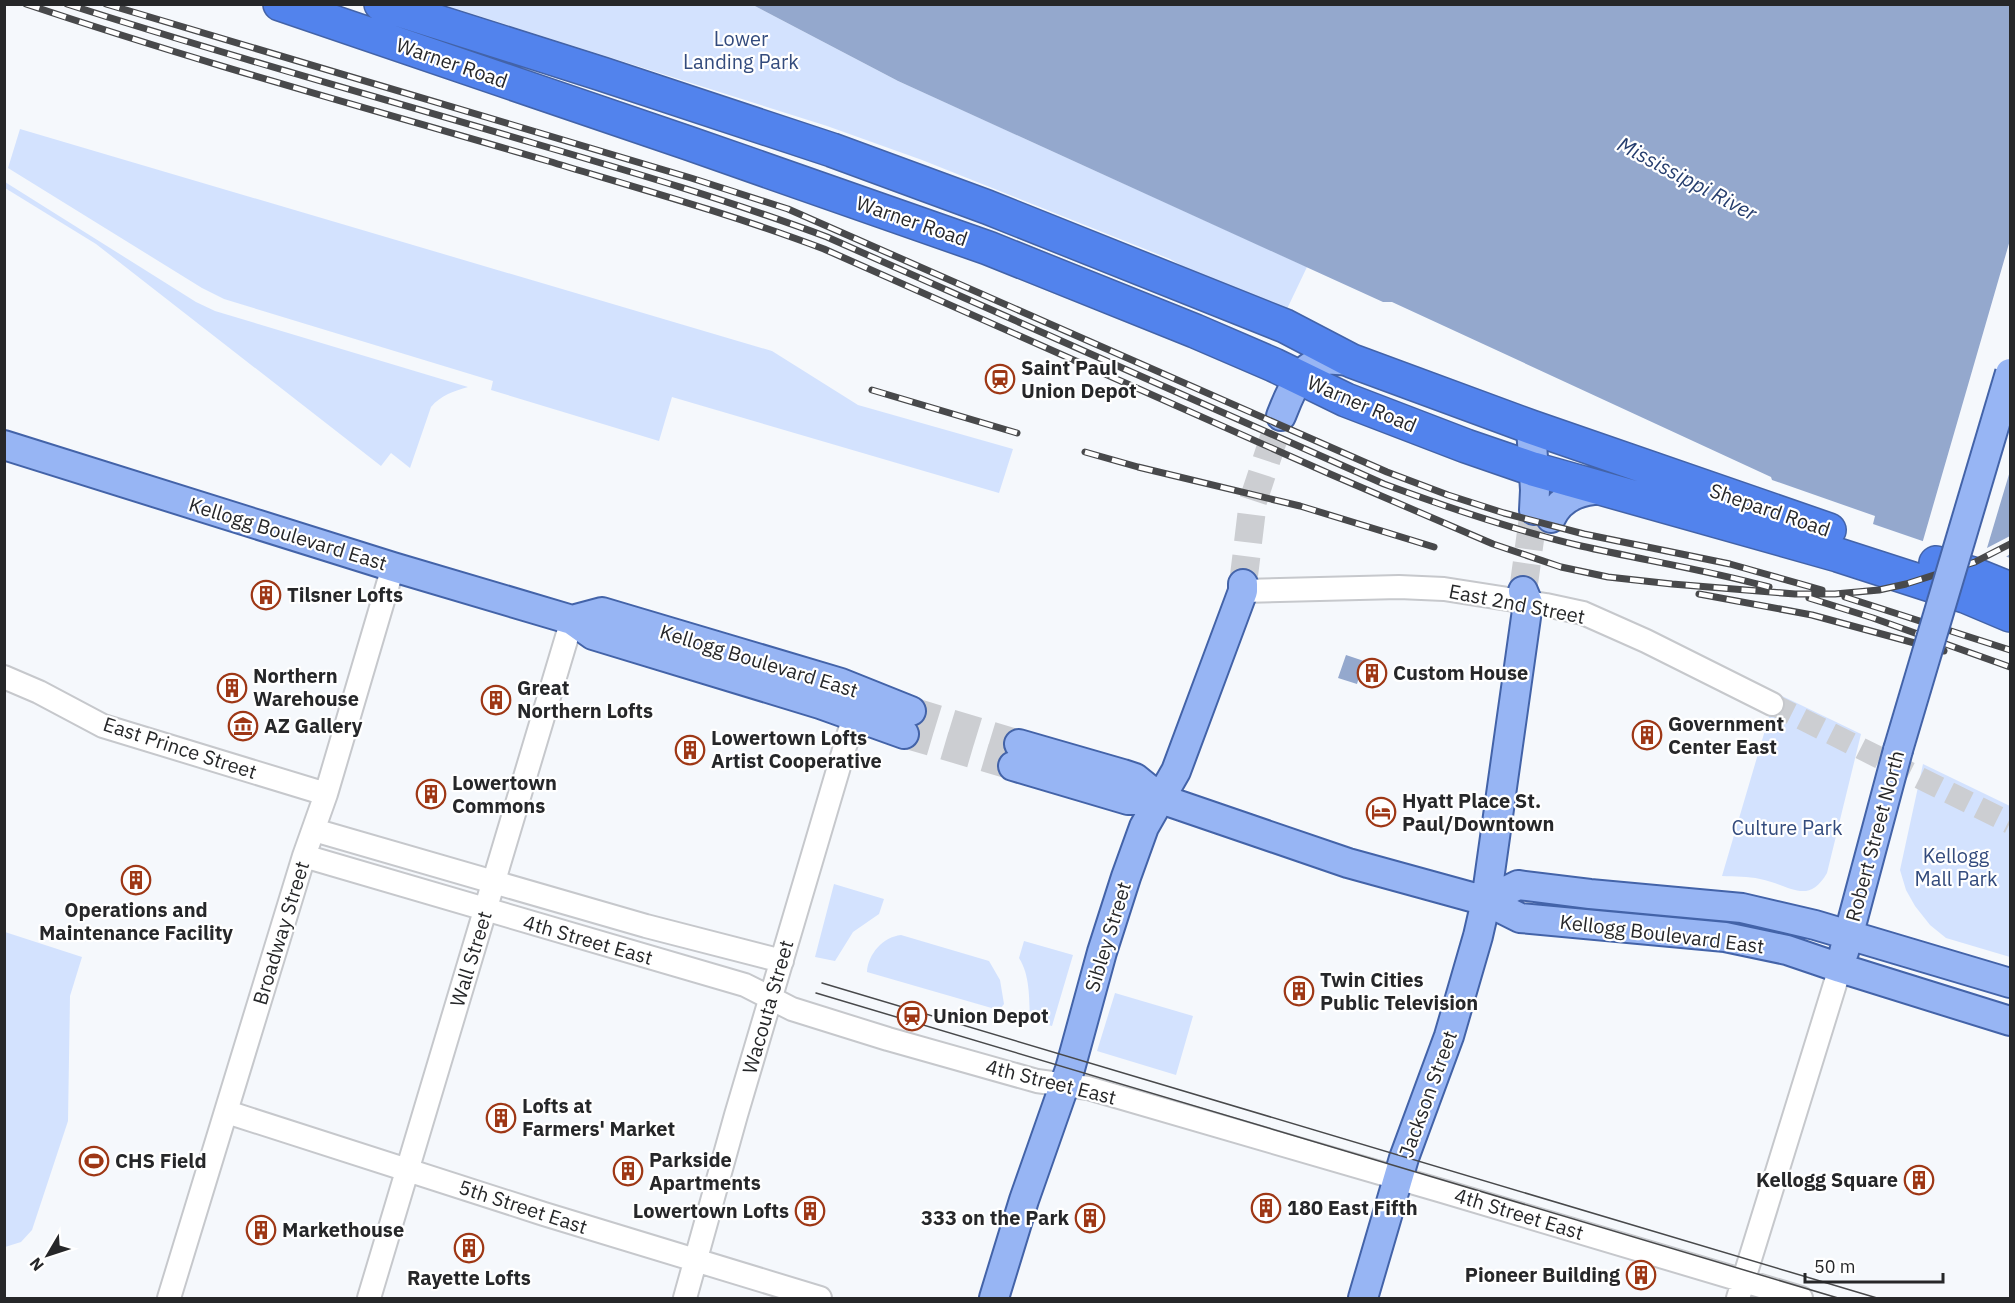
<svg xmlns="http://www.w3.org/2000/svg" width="2015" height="1303" font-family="'IBM Plex Sans',sans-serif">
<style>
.green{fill:#d3e2fe}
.water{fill:#94a8cd}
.pier{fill:#f5f8fc}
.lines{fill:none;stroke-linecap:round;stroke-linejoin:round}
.minor-tunnel{stroke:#ccced2;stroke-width:22;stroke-dasharray:22 11;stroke-linecap:butt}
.major-tunnel{stroke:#ccced2;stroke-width:28;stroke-dasharray:28 14;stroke-linecap:butt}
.minor-casing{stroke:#c6c8cc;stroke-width:26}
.major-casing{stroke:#4363a8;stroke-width:32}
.highway-casing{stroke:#4363a8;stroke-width:36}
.minor{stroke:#fff;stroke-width:22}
.major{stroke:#97b5f4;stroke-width:28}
.highway{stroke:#5283ed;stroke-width:33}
.tram{stroke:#48494b;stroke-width:1.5}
.rail-casing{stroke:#48494b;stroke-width:7}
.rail{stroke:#fff;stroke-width:4.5;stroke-dasharray:14;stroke-linecap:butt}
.major-bridge-casing{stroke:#4363a8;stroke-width:32;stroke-linecap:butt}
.major-bridge{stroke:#97b5f4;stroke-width:28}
.labels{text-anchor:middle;stroke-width:4.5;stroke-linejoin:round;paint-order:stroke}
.park-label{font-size:20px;fill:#334b7d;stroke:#fff}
.street-label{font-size:20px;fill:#262729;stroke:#fff}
.poi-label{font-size:20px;font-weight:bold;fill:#262729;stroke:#fff;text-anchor:start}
.water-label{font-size:21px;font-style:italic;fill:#263e6e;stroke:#fff}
</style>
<rect width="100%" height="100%" fill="#f5f8fc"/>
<path class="green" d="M444 5H753L898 81 1307 267 1286 311 1226 291 1170 259 922 160 827 126Z
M20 129 772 351 858 405 1013 449 999 493 672 397 659 441 491 390 493 381 224 299 202 288 8 168Z
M5 182 196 302 215 311 468 387C454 391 441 395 431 407L410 468 391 453 381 466 96 244 5 188Z
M1776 693 1861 734 1827 873C1808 906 1790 885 1760 879 1748 876 1735 877 1722 876Z
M1923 764 2010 806V957L1946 938 1930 925 1915 906 1906 890 1900 870Z
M834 884 884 899 879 914 853 932 835 961 815 957Z
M5 932 82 957 70 996 68 1121 32 1230 21 1242 5 1247Z
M901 935 989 961 1000 980 1004 1004 1000 1009H995L867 972C868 954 883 937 901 935Z
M1024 941 1073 955 1052 1026 1037 1022 1030 1017C1029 998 1030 975 1019 958Z
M1115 993 1193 1016 1176 1075 1097 1051Z"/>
<path class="water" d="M2008 4 2010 5V558L1941 533 1937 546 1873 524 1875 516 1772 480 1771 477 1392 302H1383L898 81 753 5Z
M1346 655 1364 661 1357 684 1338 678Z"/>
<path class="pier" d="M2010 240V471L1987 548 2010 536V554L2003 559 1943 536 1940 547 1936 549 1922 544Z"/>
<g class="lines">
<path class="minor-tunnel" d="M1772 704 2010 823"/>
<path class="major-tunnel" d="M1243 584 1253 501 1281 416
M1523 591 1534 510
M911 711 1019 744
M904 734 1013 766"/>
<g class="minor-casing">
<path id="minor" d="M1243 591 1399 587 1444 589 1546 605 1583 613 1646 641 1772 704
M4 677 39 692 103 726 326 794
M314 830 646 926 782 961
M304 856 745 985 792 1009 888 1039 1037 1081 1088 1088 1442 1191 1801 1298
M227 1112 544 1214 820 1298
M169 1298 304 856 326 794 393 567
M369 1298 572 620
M685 1298 736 1115 854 716 852 702
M1738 1298 1840 968"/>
</g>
<g class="major-casing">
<path id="major" d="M1281 416C1290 394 1300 363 1328 360 1335 359 1344 361 1352 361
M1531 427 1535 490 1534 510
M4 445 393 567 572 620 593 635 820 704 904 734
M1551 518C1561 496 1585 488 1607 490
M572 620 602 612 841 683 911 711
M1019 744 1123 774 1135 778 1161 799 1348 863 1486 901 1520 918 1725 937 1787 950 1840 968 2010 1021
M1013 766 1128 800 1161 799
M1486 901 1518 885 1590 894 1742 908 1815 925 2010 983
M1844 952 1898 750
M994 1298 1024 1200 1070 1069 1102 952 1126 877 1144 827 1176 771 1243 591V584
M1363 1298 1404 1158 1449 1036 1478 936 1486 901 1528 603 1523 591"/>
</g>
<g class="highway-casing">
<path id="highway" d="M280 4 688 143 988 248 1195 331 1274 365 1346 400 1466 446 1533 469 1838 555 1965 596 2010 615
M381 4 602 74 832 150 987 207 1285 326 1352 361 1531 427 1829 530
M1936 563 1973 574 2010 589"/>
</g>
<use href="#minor" class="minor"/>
<use href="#major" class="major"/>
<use href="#highway" class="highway"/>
<path class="tram" d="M822 983 1877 1298
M816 993 1838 1298"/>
<g class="rail-casing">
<path id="rail" d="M26 4C198 62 374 110 548 161 641 189 734 215 824 249L1330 474 1493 544 1561 567 1608 577 1672 584 1795 594H1835L1879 590 1906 584 1975 562 2010 544
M67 4C221 54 378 97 533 143 632 172 731 201 827 237L1384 484C1449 508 1514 530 1581 546 1643 560 1707 570 1769 587
M106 4 691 178 788 209 1387 472 1448 495 1504 513 1584 534 1730 564 1822 590
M872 390 1017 433
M1085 452 1138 467 1300 506 1434 547
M1699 594 1812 615 1944 651
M1845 597 2010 650
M1809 598 1873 618 2010 667"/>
</g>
<use href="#rail" class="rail"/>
<g class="major-bridge-casing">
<path id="major-bridge" d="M1898 750 2010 373"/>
</g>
<use href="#major-bridge" class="major-bridge"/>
</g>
<defs>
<g id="station-ring" transform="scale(1.5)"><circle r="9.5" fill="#fff" stroke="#9e3715" stroke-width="1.5"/><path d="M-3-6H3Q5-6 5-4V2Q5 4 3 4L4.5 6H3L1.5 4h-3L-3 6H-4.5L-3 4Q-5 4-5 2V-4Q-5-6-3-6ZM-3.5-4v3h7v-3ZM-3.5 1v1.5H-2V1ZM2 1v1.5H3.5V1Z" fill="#9e3715"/></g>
<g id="building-ring" transform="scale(1.5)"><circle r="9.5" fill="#fff" stroke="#9e3715" stroke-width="1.5"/><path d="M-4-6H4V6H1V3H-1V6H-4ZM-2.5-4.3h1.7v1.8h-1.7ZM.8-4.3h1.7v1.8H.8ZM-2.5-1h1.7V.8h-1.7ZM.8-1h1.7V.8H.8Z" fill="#9e3715"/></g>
<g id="museum-ring" transform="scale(1.5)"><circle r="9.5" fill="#fff" stroke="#9e3715" stroke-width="1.5"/><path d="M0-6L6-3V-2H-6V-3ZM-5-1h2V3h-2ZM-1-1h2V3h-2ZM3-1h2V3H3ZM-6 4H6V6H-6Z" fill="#9e3715"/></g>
<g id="hotel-ring" transform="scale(1.5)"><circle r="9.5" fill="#fff" stroke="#9e3715" stroke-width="1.5"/><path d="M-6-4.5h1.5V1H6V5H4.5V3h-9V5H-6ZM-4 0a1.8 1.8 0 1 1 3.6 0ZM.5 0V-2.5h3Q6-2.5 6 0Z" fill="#9e3715"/></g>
<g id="stadium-ring" transform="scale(1.5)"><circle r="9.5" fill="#fff" stroke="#9e3715" stroke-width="1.5"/><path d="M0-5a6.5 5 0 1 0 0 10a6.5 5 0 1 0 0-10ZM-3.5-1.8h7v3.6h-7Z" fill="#9e3715"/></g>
</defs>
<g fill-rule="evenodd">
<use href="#station-ring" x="1000" y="379"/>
<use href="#building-ring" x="266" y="595"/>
<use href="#building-ring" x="1372" y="673"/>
<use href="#building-ring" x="232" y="688"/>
<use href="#building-ring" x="496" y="700"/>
<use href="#museum-ring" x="243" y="726"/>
<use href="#building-ring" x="1647" y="735"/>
<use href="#building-ring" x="690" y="750"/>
<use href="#building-ring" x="431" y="794"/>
<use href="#hotel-ring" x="1381" y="812"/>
<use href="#building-ring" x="136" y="880"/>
<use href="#building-ring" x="1299" y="991"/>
<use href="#station-ring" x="912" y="1016"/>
<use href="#building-ring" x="501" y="1118"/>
<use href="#stadium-ring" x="94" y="1161"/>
<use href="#building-ring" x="628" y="1171"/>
<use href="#building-ring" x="1919" y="1180"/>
<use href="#building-ring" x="1266" y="1208"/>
<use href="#building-ring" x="810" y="1211"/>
<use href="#building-ring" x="1090" y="1218"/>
<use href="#building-ring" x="261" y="1230"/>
<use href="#building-ring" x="469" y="1248"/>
<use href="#building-ring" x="1641" y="1275"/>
</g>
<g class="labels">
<g class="park-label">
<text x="741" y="46">Lower<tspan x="741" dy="23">Landing Park</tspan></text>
<text x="1787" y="835">Culture Park</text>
<text x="1956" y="863">Kellogg<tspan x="1956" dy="23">Mall Park</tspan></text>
</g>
<g class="street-label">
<text transform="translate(452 63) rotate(19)" y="7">Warner Road</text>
<text transform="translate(912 221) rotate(19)" y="7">Warner Road</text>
<text transform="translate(1362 404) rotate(23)" y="7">Warner Road</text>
<text transform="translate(1770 510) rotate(19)" y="7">Shepard Road</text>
<text transform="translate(288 534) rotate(17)" y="7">Kellogg Boulevard East</text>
<text transform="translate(1517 604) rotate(11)" y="7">East 2nd Street</text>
<text transform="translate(759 661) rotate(17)" y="7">Kellogg Boulevard East</text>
<text transform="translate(180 748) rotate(18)" y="7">East Prince Street</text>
<text transform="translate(1875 836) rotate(-75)" y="7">Robert Street North</text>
<text transform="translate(281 933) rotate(-73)" y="7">Broadway Street</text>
<text transform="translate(1662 934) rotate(7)" y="7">Kellogg Boulevard East</text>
<text transform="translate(1108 937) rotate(-73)" y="7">Sibley Street</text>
<text transform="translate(588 940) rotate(16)" y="7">4th Street East</text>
<text transform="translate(471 959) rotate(-73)" y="7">Wall Street</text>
<text transform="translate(768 1007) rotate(-74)" y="7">Wacouta Street</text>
<text transform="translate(1051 1082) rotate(14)" y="7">4th Street East</text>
<text transform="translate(1428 1094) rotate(-70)" y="7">Jackson Street</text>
<text transform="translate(523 1207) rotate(18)" y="7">5th Street East</text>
<text transform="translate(1519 1214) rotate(17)" y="7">4th Street East</text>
</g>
<g class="poi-label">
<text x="1021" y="375">Saint Paul<tspan x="1021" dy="23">Union Depot</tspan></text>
<text x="287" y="602">Tilsner Lofts</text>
<text x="1393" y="680">Custom House</text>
<text x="253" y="683">Northern<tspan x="253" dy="23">Warehouse</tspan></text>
<text x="517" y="695">Great<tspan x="517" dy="23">Northern Lofts</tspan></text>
<text x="1668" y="731">Government<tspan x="1668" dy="23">Center East</tspan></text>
<text x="264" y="733">AZ Gallery</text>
<text x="711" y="745">Lowertown Lofts<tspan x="711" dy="23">Artist Cooperative</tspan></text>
<text x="452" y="790">Lowertown<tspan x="452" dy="23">Commons</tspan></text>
<text x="1402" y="808">Hyatt Place St.<tspan x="1402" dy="23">Paul/Downtown</tspan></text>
<text x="136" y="917" text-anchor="middle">Operations and<tspan x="136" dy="23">Maintenance Facility</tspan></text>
<text x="1320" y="987">Twin Cities<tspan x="1320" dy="23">Public Television</tspan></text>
<text x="933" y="1023">Union Depot</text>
<text x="522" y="1113">Lofts at<tspan x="522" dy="23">Farmers' Market</tspan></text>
<text x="649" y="1167">Parkside<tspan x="649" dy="23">Apartments</tspan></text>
<text x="115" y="1168">CHS Field</text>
<text x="1898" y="1187" text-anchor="end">Kellogg Square</text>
<text x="1287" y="1215">180 East Fifth</text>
<text x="789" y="1218" text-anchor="end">Lowertown Lofts</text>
<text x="1069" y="1225" text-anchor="end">333 on the Park</text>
<text x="282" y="1237">Markethouse</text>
<text x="1620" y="1282" text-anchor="end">Pioneer Building</text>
<text x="469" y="1285" text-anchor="middle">Rayette Lofts</text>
</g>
<g class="water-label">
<text transform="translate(1687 179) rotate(28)" y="7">Mississippi River</text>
</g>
</g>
<rect width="2015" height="1303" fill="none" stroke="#262729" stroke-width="12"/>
<g transform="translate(48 1255) rotate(231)" stroke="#ffffff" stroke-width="4.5" paint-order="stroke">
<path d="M0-4.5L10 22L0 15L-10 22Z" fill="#262729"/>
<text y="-9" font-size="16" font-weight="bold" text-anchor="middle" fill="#262729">N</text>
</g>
<path d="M1805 1273v9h138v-9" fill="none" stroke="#262729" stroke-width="3"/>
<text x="1814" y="1273" font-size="18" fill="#262729" stroke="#ffffff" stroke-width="4.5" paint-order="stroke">50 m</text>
</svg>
